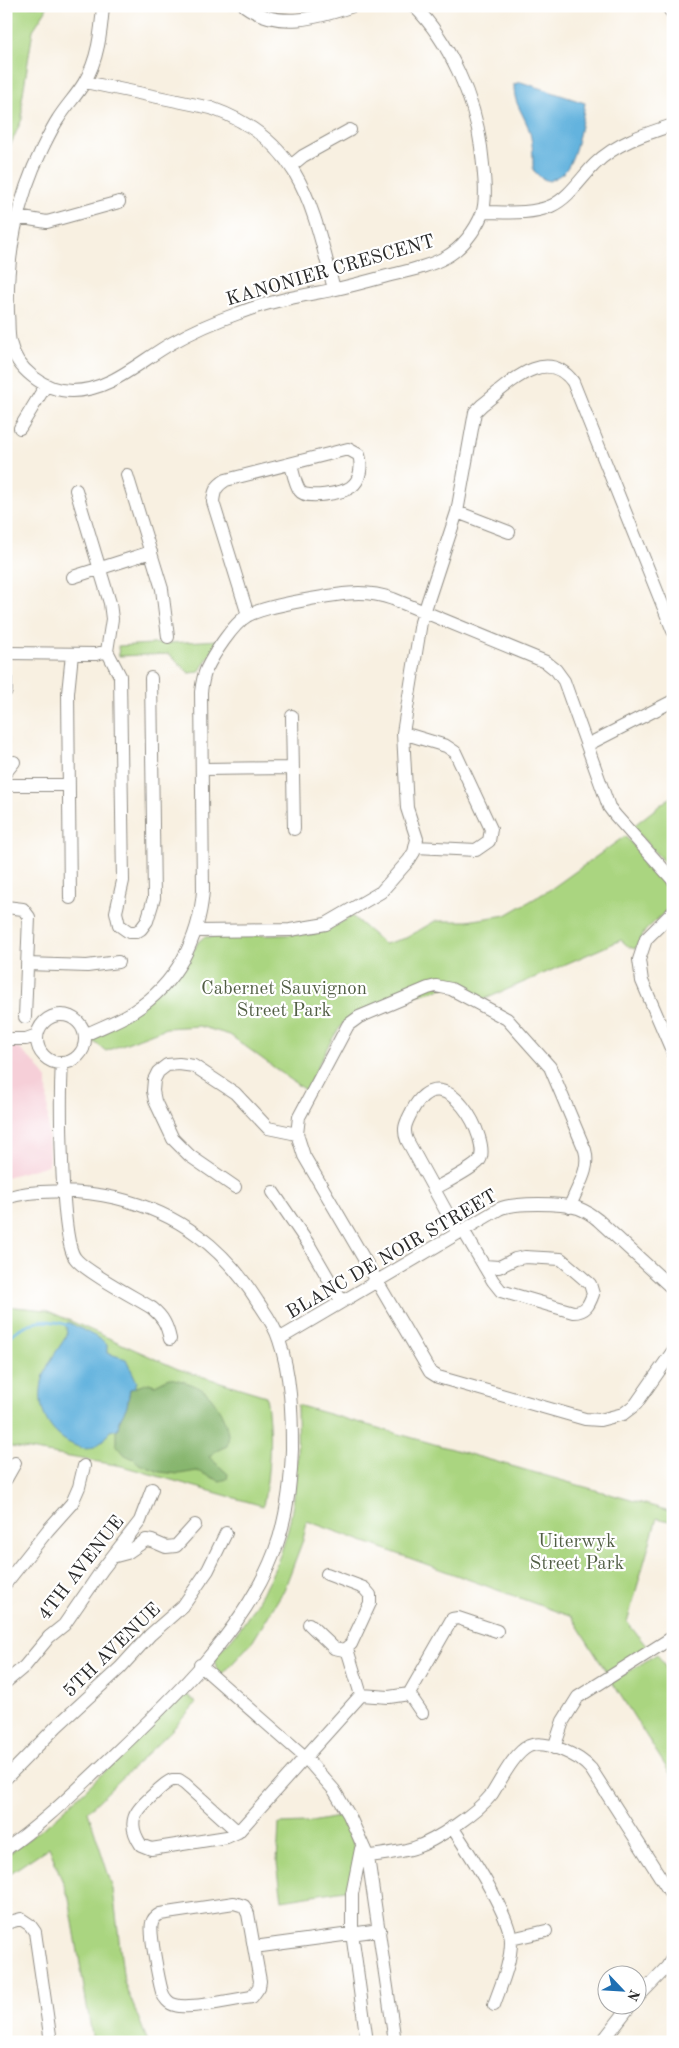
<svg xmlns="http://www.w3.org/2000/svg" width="679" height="2048" font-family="'Old Standard TT',serif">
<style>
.built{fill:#f6cfd8}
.green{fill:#aad580;stroke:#6a8056}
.forest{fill:#87b66e;stroke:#59704c}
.water{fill:#64b3de;stroke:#486f84}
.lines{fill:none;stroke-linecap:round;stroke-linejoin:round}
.stream{stroke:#64b3de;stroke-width:3}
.minor-casing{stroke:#928e86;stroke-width:14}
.minor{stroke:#fff;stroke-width:12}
.labels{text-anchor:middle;stroke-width:4.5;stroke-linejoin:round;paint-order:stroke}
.street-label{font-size:19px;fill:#2b2b2b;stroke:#fff}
.park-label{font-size:19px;fill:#515e44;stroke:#fff}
</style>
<rect width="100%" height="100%" fill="#fff"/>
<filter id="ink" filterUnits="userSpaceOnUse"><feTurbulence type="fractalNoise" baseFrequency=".02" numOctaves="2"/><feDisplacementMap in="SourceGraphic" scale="10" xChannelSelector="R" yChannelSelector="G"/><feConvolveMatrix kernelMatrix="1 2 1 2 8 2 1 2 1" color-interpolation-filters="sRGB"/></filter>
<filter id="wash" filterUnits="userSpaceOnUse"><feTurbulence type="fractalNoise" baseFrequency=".0096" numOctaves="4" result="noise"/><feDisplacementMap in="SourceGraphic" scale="20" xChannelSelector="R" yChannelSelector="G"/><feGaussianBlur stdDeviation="1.12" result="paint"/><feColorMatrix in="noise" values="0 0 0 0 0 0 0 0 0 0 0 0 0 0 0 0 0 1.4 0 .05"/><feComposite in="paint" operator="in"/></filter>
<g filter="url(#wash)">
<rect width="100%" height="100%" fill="#f8f0e1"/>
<path class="built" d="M6 1047H17L35 1063 47 1079 49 1165 6 1177Z"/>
<path class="green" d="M6 6H46V10L33 30 22 100V119L6 155Z
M219 640 199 672 189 673 169 654 119 656 118 646Z
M673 795V872L632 827Z
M625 836 673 889V904L645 931 635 949 629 947 621 940 483 1000 454 985 357 1012C335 1023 317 1069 306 1091L230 1035 199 1026 166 1028 106 1051 93 1041 191 956 198 942 204 937 315 934 330 929 352 916 384 944 406 938 435 921H467L506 915 551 889Z
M6 1306 46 1310 178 1369 266 1396C272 1432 270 1470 263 1506L122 1466 6 1446Z
M297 1405 673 1512V1522L657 1518 627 1622 647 1647 607 1673 572 1617 307 1521 303 1540 284 1590 253 1641 221 1676C217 1671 214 1665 216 1658 219 1650 227 1644 233 1637 245 1623 255 1606 264 1590 298 1528 298 1472 297 1405Z
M657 1654 673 1679V1778L612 1682Z
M184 1692 196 1703 173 1729 88 1811 113 1889 124 1982 148 2042H93L69 1898 49 1847 6 1876V1856L51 1822 138 1740Z
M343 1816C358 1849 355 1854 351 1889L282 1900 277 1863 279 1824 306 1823Z"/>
<path class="forest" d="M169 1378C180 1380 194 1384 203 1390 216 1398 233 1431 227 1446L216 1451 209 1457 228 1474 227 1479 220 1481 197 1471 179 1474 160 1472 139 1464 134 1459 125 1455 116 1444V1430L118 1429 119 1421 127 1406 130 1389 149 1383 155 1385Z"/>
<path class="water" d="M521 82 585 103C582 121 576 161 563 173 559 176 553 179 549 181L541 178 533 170C533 157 533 145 530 133 525 114 513 105 514 84Z
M68 1322 102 1340 107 1345V1353L126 1359 137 1382 134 1388 130 1389 127 1406 119 1421 118 1429 110 1431C104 1438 101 1445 91 1448 86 1450 81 1448 76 1446 53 1437 38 1415 41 1389 43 1367 56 1353 67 1335L66 1327Z"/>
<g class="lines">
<path class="stream" d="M6 1340C23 1322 44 1317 67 1325"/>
</g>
</g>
<g filter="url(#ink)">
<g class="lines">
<g class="minor-casing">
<path id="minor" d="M103 6C101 32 98 60 84 83 77 95 66 106 58 119 52 128 47 139 42 149 17 199 6 257 8 313 9 322 8 333 10 342 16 369 44 391 72 391 110 391 140 361 172 343 193 331 216 321 239 313 269 301 301 296 332 290 350 286 369 281 387 276 407 271 428 267 446 257 462 248 475 231 482 214 488 198 483 165 481 147 475 99 449 41 414 6
M245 6C278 30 318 18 353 6
M667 6 673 14
M85 82 211 108C302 140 312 206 334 289
M292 165 303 156 350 130
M483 212C505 212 530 215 551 206 569 198 581 178 595 164 616 143 645 134 673 125
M17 217 47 222 119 202
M20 428 46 385
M127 475 162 589 168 637
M76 490 110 603 112 619 107 651 120 676 123 881 116 912 119 925 129 932H136L141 929 147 921 154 898 151 678
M457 512 509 532
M73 577 151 552
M248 615 213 502C214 491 216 486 226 480L348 449 359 455C362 465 361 480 351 487 343 493 306 500 300 491 295 484 293 472 291 465
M6 653 96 654 107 651
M6 676V691
M292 716 294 829
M403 733 446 746 455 752 491 829 489 841 476 850 416 847
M587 745 673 701
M202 769 293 768
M6 772 14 762
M6 785H69
M70 898 68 693 72 654
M6 907 23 909 29 917 25 1017
M673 912 646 939 639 960 642 981 673 1053
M196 931 290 930 326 924 381 892 409 860 414 852 417 839 407 808 403 733 421 622 457 512 475 412 482 405C507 386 545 344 573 382L673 631
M27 964 87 966 118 962
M37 1039a24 24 0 1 1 48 0a24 24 0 1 1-48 0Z
M85 1035C101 1027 119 1021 134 1011 176 984 199 940 203 891L201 692C202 684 203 677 206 670 213 655 233 624 247 616 263 606 339 593 359 593 371 593 382 595 393 599L546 662 556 670 564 681 609 807 615 815 673 880
M6 1039H26L37 1035
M62 1063C60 1094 60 1238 75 1258 84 1271 136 1298 152 1308 163 1317 167 1325 170 1339
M235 1187 190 1156 173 1139 155 1101 153 1091 154 1080 158 1072 167 1065 179 1064 194 1066 235 1093 268 1128 297 1134
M434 1189C444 1183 473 1169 479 1161 493 1143 444 1050 412 1111 407 1121 402 1128 407 1140 424 1171 441 1202 458 1233
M273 1192 309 1245 342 1302
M6 1198C35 1188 86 1191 116 1198 179 1213 224 1248 258 1302 266 1314 275 1326 279 1340 291 1375 292 1413 292 1449 291 1484 287 1519 274 1553 243 1634 166 1705 104 1764 73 1793 42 1824 6 1849
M570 1207C576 1188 591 1170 585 1150L550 1067 507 1019 451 989 436 986 428 988 359 1017 348 1025 299 1117 297 1134 304 1156 430 1372 438 1377 585 1419 600 1420 623 1414 636 1404 673 1351
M463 1230 493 1281 501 1291 573 1312C586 1312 589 1305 593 1294L590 1284 561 1259 525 1257 515 1259 499 1267 484 1266
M279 1339 499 1209C515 1202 561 1203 578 1208 586 1211 592 1215 598 1220L673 1289
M6 1479 15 1463
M112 1557 127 1553 146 1540 152 1541 166 1547 176 1546 195 1525
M6 1583 48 1530 72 1503 79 1487 84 1466
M309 1624 334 1648 344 1650 351 1644 370 1603V1595L364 1588 327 1574
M347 1649 361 1695
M200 1665 305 1757 334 1790 349 1815 368 1857 395 2042
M6 1682 25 1666 49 1637 64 1625 102 1570 140 1521 152 1489
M409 1694 422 1713
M361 1695 389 1697 409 1694 452 1619 458 1618 497 1631
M554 1748 563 1721 578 1697 673 1637
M6 1778 57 1726 120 1668 150 1635 183 1606 208 1570 226 1533
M172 1780H179L185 1784 238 1832 227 1837 151 1849 141 1845C125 1821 136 1811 153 1795 159 1789 165 1783 172 1780Z
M452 1827C468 1851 511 1916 511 1942 511 1963 501 1985 494 2005
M238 1832 361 1695
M361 1849 352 1894V1933L367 2042
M361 1857C378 1855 397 1853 414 1848 437 1840 477 1813 492 1794 501 1780 514 1753 529 1746 546 1739 580 1756 591 1769L673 1897
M234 1903 244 1906 248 1914 260 1981 259 1987 252 1997C234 1999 191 2010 175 2005 169 2004 164 1998 162 1992 159 1981 149 1932 152 1923 153 1919 156 1916 160 1914Z
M6 1923 21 1919 30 1925 35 1932 51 2042
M511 1939 546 1931
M254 1947 380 1930
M636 1999 667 1967 673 1957
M602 2042 630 2006"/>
</g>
<use href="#minor" class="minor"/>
</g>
</g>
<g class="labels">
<g class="street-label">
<text transform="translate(330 269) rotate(-16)" y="7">KANONIER CRESCENT</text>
<text transform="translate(391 1253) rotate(-30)" y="7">BLANC DE NOIR STREET</text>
<text transform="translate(80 1567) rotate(-52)" y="7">4TH AVENUE</text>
<text transform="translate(111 1649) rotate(-44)" y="7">5TH AVENUE</text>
</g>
<g class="park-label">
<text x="284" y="994">Cabernet Sauvignon<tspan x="284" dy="22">Street Park</tspan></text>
<text x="577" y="1547">Uiterwyk<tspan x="577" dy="22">Street Park</tspan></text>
</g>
</g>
<rect width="679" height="2048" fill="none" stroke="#fff" stroke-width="25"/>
<g transform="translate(622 1990) rotate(115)"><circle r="24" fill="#ffffff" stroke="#aaaaaa"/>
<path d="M0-4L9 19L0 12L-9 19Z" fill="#1f6fb2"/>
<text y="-8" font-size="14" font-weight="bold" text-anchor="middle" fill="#2b2b2b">N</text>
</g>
</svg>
